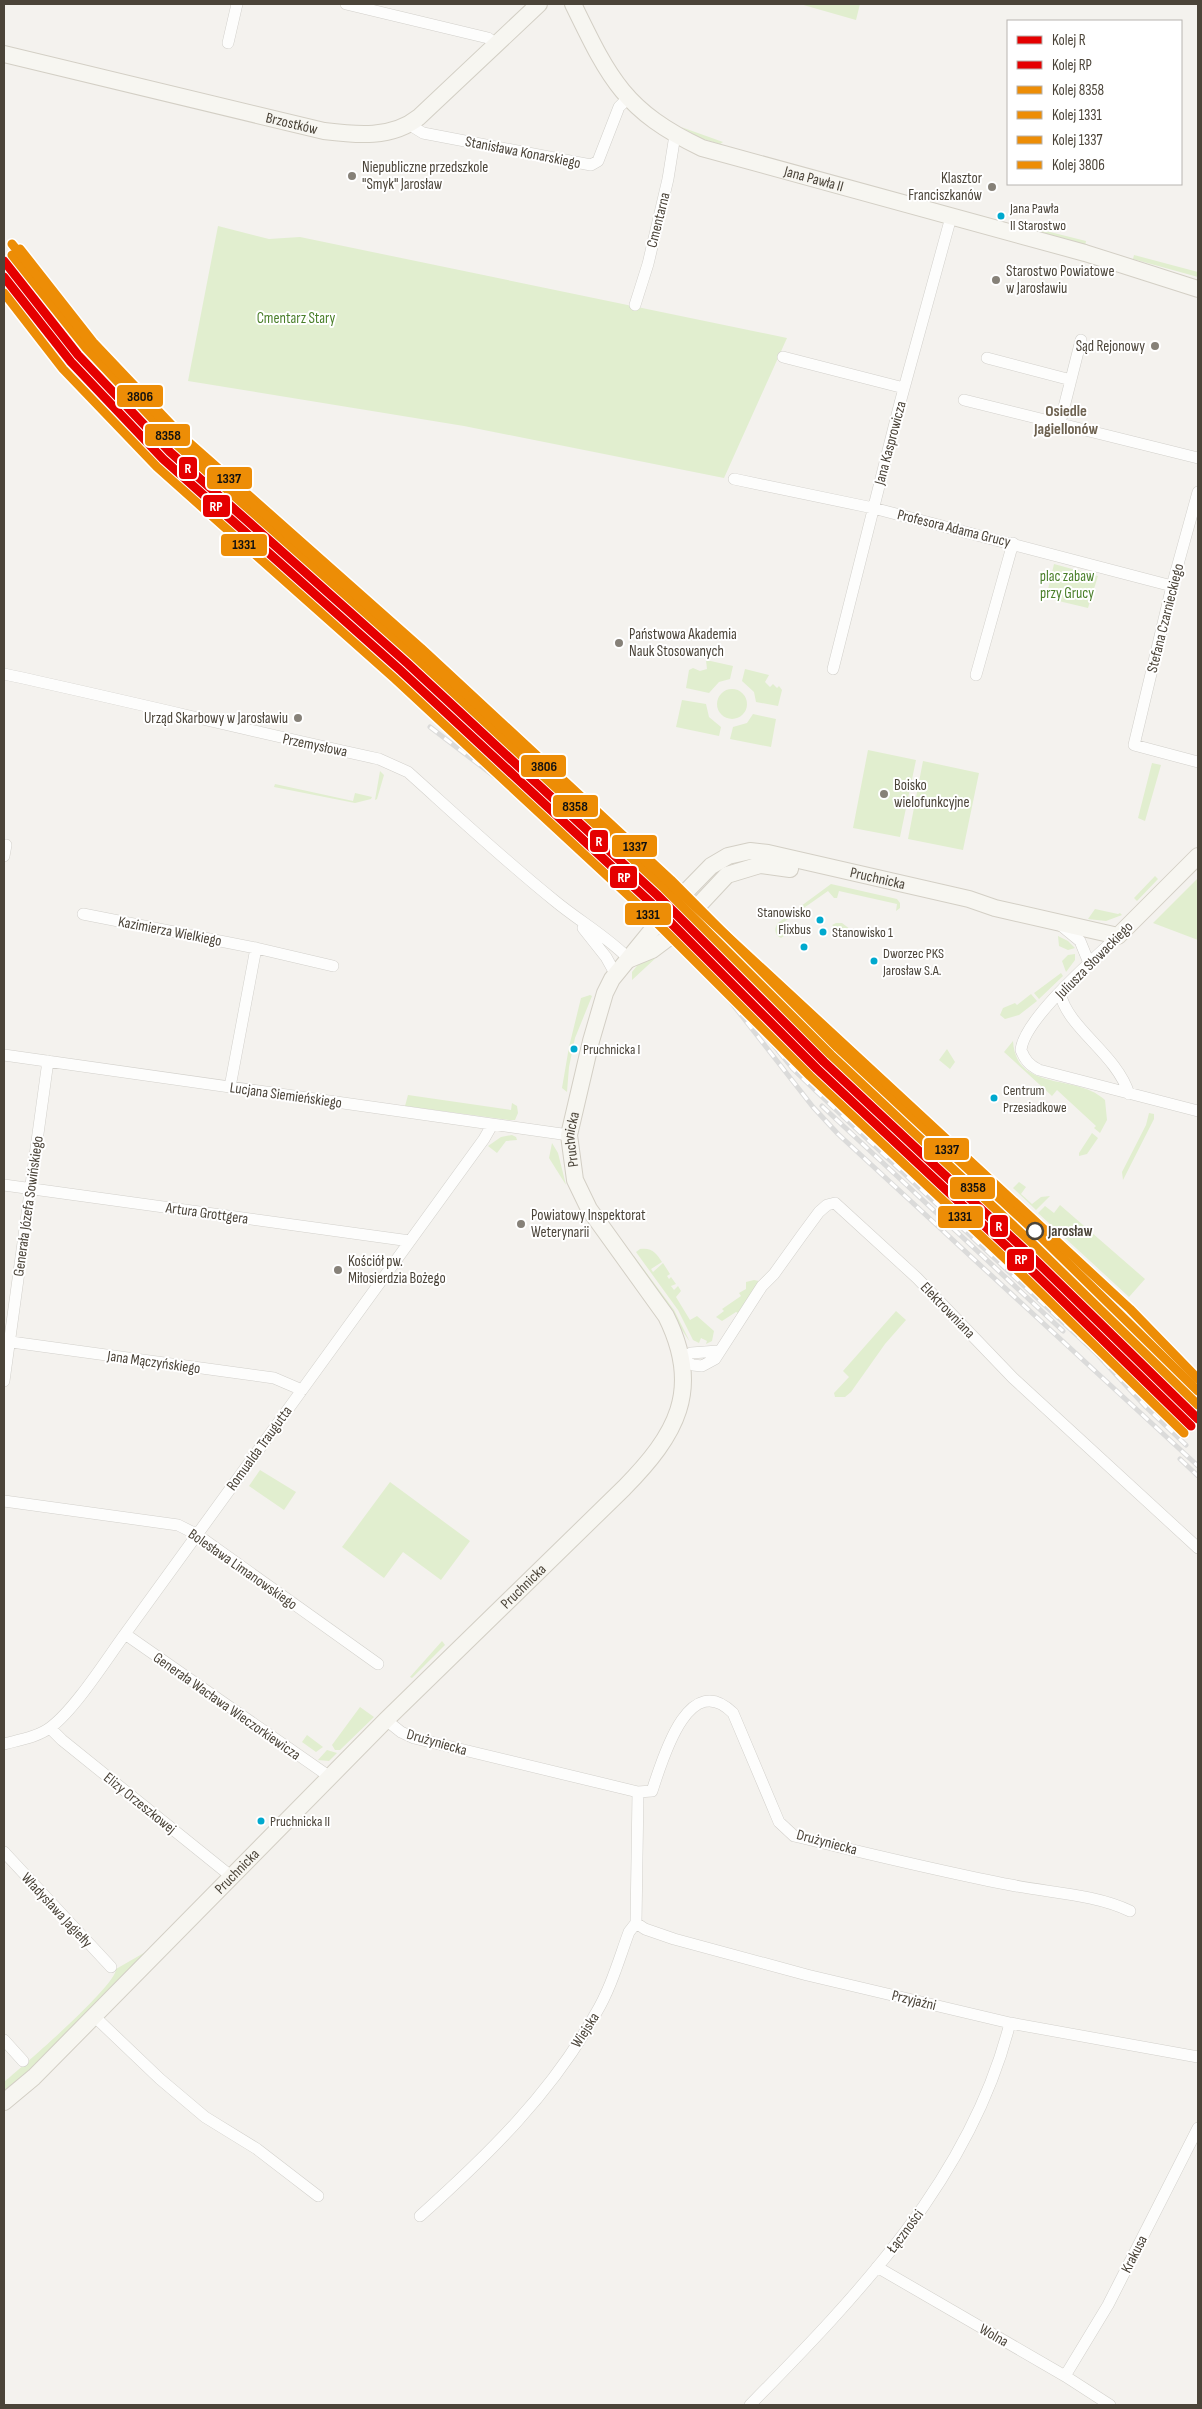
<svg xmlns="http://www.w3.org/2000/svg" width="1202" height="2409" font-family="'Sofia Sans Condensed',sans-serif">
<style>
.green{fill:#e1eecf}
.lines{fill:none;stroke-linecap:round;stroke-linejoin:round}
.street-casing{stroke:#d2d0cb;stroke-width:12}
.secondary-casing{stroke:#d3cfc5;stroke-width:18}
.street{stroke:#fdfdfc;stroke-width:11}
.secondary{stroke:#f7f6f1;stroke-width:16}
.rail-casing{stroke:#dbdbda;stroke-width:5}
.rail{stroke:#fff;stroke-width:3;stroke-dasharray:9;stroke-linecap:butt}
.rail-1-casing{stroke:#fff;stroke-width:12}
.rail-2-casing{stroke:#fff;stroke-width:12}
.rail-3-casing{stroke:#fff;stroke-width:12}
.rail-4-casing{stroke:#fff;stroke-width:12}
.rail-5-casing{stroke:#fff;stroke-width:12}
.rail-6-casing{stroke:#fff;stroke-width:12}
.rail-1{stroke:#e50000;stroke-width:9}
.rail-2{stroke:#e50000;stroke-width:9}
.rail-3{stroke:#ed8d06;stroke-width:9}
.rail-4{stroke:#ed8d06;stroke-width:9}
.rail-5{stroke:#ed8d06;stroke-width:9}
.rail-6{stroke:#ed8d06;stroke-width:9}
.poi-dot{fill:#868178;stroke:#fff;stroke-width:2}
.bus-dot{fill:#00a9ce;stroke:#fff;stroke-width:2}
.stop-dot{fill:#fff;stroke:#4b4439;stroke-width:2.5}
.labels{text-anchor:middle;stroke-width:4;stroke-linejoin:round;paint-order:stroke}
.bus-label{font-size:14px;fill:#4b4439;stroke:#fff;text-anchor:start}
.street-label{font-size:15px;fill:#4b4439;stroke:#fff}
.poi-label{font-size:15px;fill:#4b4439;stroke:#fff;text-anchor:start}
.park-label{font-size:15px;fill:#4a7f2a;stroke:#fff}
.stop-label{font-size:15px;font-weight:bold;fill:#4b4439;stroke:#fff;text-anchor:start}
.neighbourhood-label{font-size:16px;font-weight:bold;fill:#6e6250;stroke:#fff}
.line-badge{stroke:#fff;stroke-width:2}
.badge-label{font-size:14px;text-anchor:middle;font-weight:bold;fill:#fff}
.pale-badge-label{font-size:14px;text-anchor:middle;font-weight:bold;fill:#111}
</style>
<rect width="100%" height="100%" fill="#f4f2ee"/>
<path class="green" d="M800 4H860L856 20Z
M681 127 723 142 720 144 700 138Z
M218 226 269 239 300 237 787 338 724 478 464 426 188 381Z
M1026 226 1086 241 1085 246 1049 236Z
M1134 255 1198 272V277L1133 259Z
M1054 564 1098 576 1088 608 1046 598Z
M706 660 733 666 730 679 719 682 709 693 686 688 689 670 693 668 700 671 707 669Z
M745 669 769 675 765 682 770 687 773 684 777 688 779 686 782 690 778 706 756 702 754 692 742 681Z
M717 704a15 15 0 1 1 30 0a15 15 0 1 1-30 0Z
M682 700 706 704 709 717 721 727 719 736 676 727Z
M753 714 776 719 771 747 730 739 733 727 747 723Z
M868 750 916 760 900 837 853 828Z
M923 761 979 773 963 850 908 839Z
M1152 763 1161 765 1145 821 1138 818Z
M380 771 384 775 377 799 375 800Z
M275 784 353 801 355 793 372 797 371 799 355 803 274 787Z
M1155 876 1158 879 1137 901 1134 898Z
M1198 878V940L1153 923Z
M831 884 897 899 900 903V908L896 911 897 904 839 891 837 898H834L828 891 781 924 785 930 784 936 781 938C774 935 774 928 778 923Z
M1095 909 1118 914 1120 913 1122 915 1106 921 1088 919Z
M836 923H842L850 929 843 936 832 925Z
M1058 936 1068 941 1075 948 1068 950 1059 946Z
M1075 954V960L1066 972 1062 961 1068 955Z
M659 955 632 980V972L640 962Z
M1061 973 1063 976 1039 999 1034 993Z
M1031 994 1037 1001 1019 1015 1005 1019 1000 1015 1003 1008 1015 1003 1017 1005Z
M590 995 592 996 575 1038 569 1067 567 1092 562 1088 569 1047 581 998Z
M1013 1041C1016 1093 1077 1073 1105 1100L1107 1120 1100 1133 1094 1128 1096 1126 1057 1090 1052 1096 1004 1052Z
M947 1049 955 1062 950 1069 939 1060Z
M408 1095 511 1110 512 1103 517 1106 518 1113 515 1120H509L405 1106Z
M1149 1113 1154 1114V1119L1123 1180 1122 1172 1146 1125Z
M1092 1133 1098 1138 1087 1154 1079 1156V1153Z
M512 1135 516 1137 517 1140 506 1141 497 1153 488 1146 501 1137Z
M552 1143 558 1153 566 1185 549 1158Z
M1019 1182 1026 1187 1021 1194 1032 1204 1041 1197 1050 1196 1036 1210 1013 1188Z
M1060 1205 1145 1279 1129 1297 1038 1213 1045 1206 1054 1213Z
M640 1249C652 1247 657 1254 662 1262L651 1269 653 1272 663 1263 670 1274 667 1276 669 1279 671 1277 676 1284 671 1286 674 1290 678 1286 681 1291 676 1297 690 1320 697 1316 714 1331 712 1341 706 1344 707 1341 701 1338 699 1343 693 1340 678 1310 636 1252Z
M634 1256 674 1310 690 1342 634 1258Z
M754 1280 759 1281 738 1313 736 1312 722 1321 716 1317 724 1311 722 1309 741 1296 739 1293 746 1289V1282Z
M896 1311 906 1320 885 1344 851 1392 845 1397H835L834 1393 849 1377 843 1371Z
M260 1470 296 1492 284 1510 249 1486Z
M390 1482 470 1541 441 1580 403 1552 384 1578 342 1547Z
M442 1641 445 1645 412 1678 410 1677Z
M360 1707 374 1717 340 1750H335L332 1745Z
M307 1735 323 1747 316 1752 302 1742Z
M327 1750 337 1753 329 1761 318 1760Z
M149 1950 59 2045 4 2095V2082C21 2068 117 1985 116 1969Z"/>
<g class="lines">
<g class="street-casing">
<path id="street" d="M346 4 488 38 496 44
M228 43 237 4
M410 125 423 133 591 165 598 161 619 107 627 99
M635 305 648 264 668 179 675 135
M783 357 904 388
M987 358 1071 380
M964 400 1198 458
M1060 423 1081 340
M734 479 873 508 1172 586
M1198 492 1172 586 1134 745 1198 762
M833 669 900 403 951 217
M4 674C129 701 254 732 379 759L408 772C457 816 504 860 555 901 579 921 608 937 630 960
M976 675 1013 543
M4 856 6 845
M83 914 256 948 333 966
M1058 923 1080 941 1089 963
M583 928 606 957 616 975
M1118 936C1094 959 1024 1019 1021 1050 1025 1060 1029 1065 1039 1070L1198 1111
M1060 993C1068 1029 1116 1053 1129 1094
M4 1055 569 1135
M230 1087 256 948
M4 1185 410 1241
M4 1341 274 1378 302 1390
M718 1351 691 1353 682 1359 693 1365 702 1366 715 1359 762 1286 774 1274 802 1235 819 1212 827 1205 835 1203 917 1278 1013 1378 1198 1548
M4 1381 48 1061
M4 1501 178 1525 196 1534 378 1664
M125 1634 330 1777
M386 1720 401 1732 414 1738 638 1792 652 1791C662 1761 688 1668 733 1713L779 1822 794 1836C866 1853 938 1871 1011 1885 1050 1893 1094 1894 1130 1911
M50 1728 62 1740 232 1877
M4 1744C19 1740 38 1737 51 1727 75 1709 106 1660 125 1634L484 1139 492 1125
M4 1852 111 1967
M636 1923 645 1929 674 1939 807 1975 1010 2023 1198 2057
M95 2017 160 2079 205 2117 257 2149 318 2196
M4 2040 23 2061
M420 2216C487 2156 552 2093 596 2013 611 1988 619 1959 629 1932L636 1923 638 1792
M877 2267 1065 2376 1110 2405
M1065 2376 1108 2305 1198 2128
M750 2405C858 2295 971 2178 1010 2023"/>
</g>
<g class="secondary-casing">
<g id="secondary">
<path id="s1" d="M573 4C609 78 624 111 702 148L1085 253 1198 289"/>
<path id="s2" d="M4 54 324 131C356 135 392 139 419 117L539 4"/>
<path d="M630 959 652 950 668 938 727 875 760 865 790 869"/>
<path id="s3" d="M4 2102 34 2077 386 1720 624 1488C676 1435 703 1390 666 1316L589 1209 575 1180 569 1135 591 1041 605 993 612 979 670 908 711 866 728 856 750 851 768 853 969 899 995 908 1118 936 1198 856"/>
</g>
</g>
<use href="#street" class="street"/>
<use href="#secondary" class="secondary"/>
<g class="rail-casing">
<path id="rail" d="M324 609 354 630 406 673 623 873
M403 691 490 759
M430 727 494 776
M482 757 525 801 585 854
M702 965 813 1107 838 1134 1198 1466
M767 1037 793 1069 818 1093 1097 1354 1146 1407 1186 1445
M822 1106 1063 1331
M1180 1459 1198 1476"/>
</g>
<use href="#rail" class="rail"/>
<g class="rail-1-casing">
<path id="rail-1" d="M4 261 78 355 170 452 407 663 657 895 824 1062 1027 1252 1198 1419"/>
</g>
<g class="rail-2-casing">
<path id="rail-2" d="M4 277 71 362 163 459 400 670 650 902 817 1069 1020 1259 1191 1426"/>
</g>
<g class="rail-3-casing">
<path id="rail-3" d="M12 255 86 348 177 445 414 656 664 888 831 1055 1034 1245 1198 1405"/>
</g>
<g class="rail-4-casing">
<path id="rail-4" d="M4 293 63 369 157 467 394 678 643 909 810 1076 1013 1266 1184 1433"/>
</g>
<g class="rail-5-casing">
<path id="rail-5" d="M20 249 93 342 184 438 421 648 671 880 838 1048 1041 1237 1198 1391"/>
</g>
<g class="rail-6-casing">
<path id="rail-6" d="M12 244 91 343 182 441 419 651 1130 1309 1198 1379"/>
</g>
<use href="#rail-1" class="rail-1"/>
<use href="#rail-2" class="rail-2"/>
<use href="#rail-3" class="rail-3"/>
<use href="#rail-4" class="rail-4"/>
<use href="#rail-5" class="rail-5"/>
<use href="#rail-6" class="rail-6"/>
</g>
<g class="poi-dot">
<circle cx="352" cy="176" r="5"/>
<circle cx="992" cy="187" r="5"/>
<circle cx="996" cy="280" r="5"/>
<circle cx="1155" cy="346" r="5"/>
<circle cx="619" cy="643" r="5"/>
<circle cx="298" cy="718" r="5"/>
<circle cx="884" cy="794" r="5"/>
<circle cx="521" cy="1224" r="5"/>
<circle cx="338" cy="1270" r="5"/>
</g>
<g class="bus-dot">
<circle cx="1001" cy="216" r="4.5"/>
<circle cx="820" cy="920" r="4.5"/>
<circle cx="823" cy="932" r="4.5"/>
<circle cx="804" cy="947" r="4.5"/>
<circle cx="874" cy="961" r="4.5"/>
<circle cx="574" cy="1049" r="4.5"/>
<circle cx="994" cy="1098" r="4.5"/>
<circle cx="261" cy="1821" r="4.5"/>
</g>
<circle class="stop-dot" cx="1035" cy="1231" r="8"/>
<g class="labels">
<g class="bus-label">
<text x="1010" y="213">Jana Pawła<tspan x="1010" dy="17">II Starostwo</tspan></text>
<text x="811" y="917" text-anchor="end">Stanowisko<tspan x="811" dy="17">Flixbus</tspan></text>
<text x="832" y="937">Stanowisko 1</text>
<text x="883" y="958">Dworzec PKS<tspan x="883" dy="17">Jarosław S.A.</tspan></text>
<text x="583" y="1054">Pruchnicka I</text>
<text x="1003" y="1095">Centrum<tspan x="1003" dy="17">Przesiadkowe</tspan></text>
<text x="270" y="1826">Pruchnicka II</text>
</g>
<g class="street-label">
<text dy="5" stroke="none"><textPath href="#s2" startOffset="296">Brzostków</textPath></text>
<text transform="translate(523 152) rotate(11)" y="5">Stanisława Konarskiego</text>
<text dy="5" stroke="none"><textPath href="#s1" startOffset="315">Jana Pawła II</textPath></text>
<text transform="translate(658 220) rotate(-76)" y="5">Cmentarna</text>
<text transform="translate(890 443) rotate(-75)" y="5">Jana Kasprowicza</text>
<text transform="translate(954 528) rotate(14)" y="5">Profesora Adama Grucy</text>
<text transform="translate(1165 618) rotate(-76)" y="5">Stefana Czarnieckiego</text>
<text transform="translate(315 745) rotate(12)" y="5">Przemysłowa</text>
<text dy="5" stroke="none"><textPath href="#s3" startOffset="1761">Pruchnicka</textPath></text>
<text transform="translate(170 931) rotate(11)" y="5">Kazimierza Wielkiego</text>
<text transform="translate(1094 960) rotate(-45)" y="5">Juliusza Słowackiego</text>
<text transform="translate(286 1095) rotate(8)" y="5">Lucjana Siemieńskiego</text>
<text dy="5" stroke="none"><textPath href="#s3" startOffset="1271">Pruchnicka</textPath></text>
<text transform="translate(28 1206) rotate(-82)" y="5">Generała Józefa Sowińskiego</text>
<text transform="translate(207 1213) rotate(8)" y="5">Artura Grottgera</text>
<text transform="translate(948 1310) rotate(46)" y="5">Elektrowniana</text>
<text transform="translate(154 1362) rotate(8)" y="5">Jana Mączyńskiego</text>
<text transform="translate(259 1448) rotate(-54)" y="5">Romualda Traugutta</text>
<text transform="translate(243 1569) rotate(35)" y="5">Bolesława Limanowskiego</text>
<text dy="5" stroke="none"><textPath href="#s3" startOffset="732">Pruchnicka</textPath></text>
<text transform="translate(227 1706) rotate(35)" y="5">Generała Wacława Wieczorkiewicza</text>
<text transform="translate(437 1742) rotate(16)" y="5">Drużyniecka</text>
<text transform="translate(140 1803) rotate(39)" y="5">Elizy Orzeszkowej</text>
<text transform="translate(827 1842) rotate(15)" y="5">Drużyniecka</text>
<text dy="5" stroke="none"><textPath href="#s3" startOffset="328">Pruchnicka</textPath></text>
<text transform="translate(57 1910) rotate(47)" y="5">Władysława Jagiełły</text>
<text transform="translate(914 2000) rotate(14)" y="5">Przyjaźni</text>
<text transform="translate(585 2030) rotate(-57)" y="5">Wiejska</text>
<text transform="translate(905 2231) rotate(-53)" y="5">Łączności</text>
<text transform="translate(1134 2254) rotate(-63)" y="5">Krakusa</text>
<text transform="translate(994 2335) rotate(30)" y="5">Wolna</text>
</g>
<g class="poi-label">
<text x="362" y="172">Niepubliczne przedszkole<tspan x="362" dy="17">"Smyk" Jarosław</tspan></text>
<text x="982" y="183" text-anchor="end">Klasztor<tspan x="982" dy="17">Franciszkanów</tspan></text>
<text x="1006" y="276">Starostwo Powiatowe<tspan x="1006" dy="17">w Jarosławiu</tspan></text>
<text x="1145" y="351" text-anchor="end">Sąd Rejonowy</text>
<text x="629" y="639">Państwowa Akademia<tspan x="629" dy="17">Nauk Stosowanych</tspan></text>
<text x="288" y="723" text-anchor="end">Urząd Skarbowy w Jarosławiu</text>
<text x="894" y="790">Boisko<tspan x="894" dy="17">wielofunkcyjne</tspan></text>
<text x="531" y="1220">Powiatowy Inspektorat<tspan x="531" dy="17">Weterynarii</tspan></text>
<text x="348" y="1266">Kościół pw.<tspan x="348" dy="17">Miłosierdzia Bożego</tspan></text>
</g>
<g class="park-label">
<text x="296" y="323">Cmentarz Stary</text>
<text x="1067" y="581">plac zabaw<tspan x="1067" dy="17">przy Grucy</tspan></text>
</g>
<g class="stop-label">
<text x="1048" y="1236">Jarosław</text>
</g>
<g class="neighbourhood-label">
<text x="1066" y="416">Osiedle<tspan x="1066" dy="18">Jagiellonów</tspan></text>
</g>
</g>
<g class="line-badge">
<rect x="116" y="384" width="48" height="24" rx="5" fill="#ed8d06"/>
<rect x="144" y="423" width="47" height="24" rx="5" fill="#ed8d06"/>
<rect x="178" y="456" width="20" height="24" rx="5" fill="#e50000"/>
<rect x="206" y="466" width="47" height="24" rx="5" fill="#ed8d06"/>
<rect x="202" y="494" width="29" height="24" rx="5" fill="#e50000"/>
<rect x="220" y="533" width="48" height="24" rx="5" fill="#ed8d06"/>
<rect x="520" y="754" width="47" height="24" rx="5" fill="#ed8d06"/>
<rect x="552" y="794" width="47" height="24" rx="5" fill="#ed8d06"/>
<rect x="589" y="829" width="20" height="24" rx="5" fill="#e50000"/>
<rect x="611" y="834" width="47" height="24" rx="5" fill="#ed8d06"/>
<rect x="609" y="865" width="29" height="24" rx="5" fill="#e50000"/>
<rect x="624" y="902" width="48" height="24" rx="5" fill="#ed8d06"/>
<rect x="923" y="1137" width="47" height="24" rx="5" fill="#ed8d06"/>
<rect x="949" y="1176" width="47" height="24" rx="5" fill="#ed8d06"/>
<rect x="937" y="1205" width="47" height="24" rx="5" fill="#ed8d06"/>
<rect x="989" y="1214" width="20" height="24" rx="5" fill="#e50000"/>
<rect x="1006" y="1248" width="29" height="24" rx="5" fill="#e50000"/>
</g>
<g class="badge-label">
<text x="188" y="473">R</text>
<text x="216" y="511">RP</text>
<text x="599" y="846">R</text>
<text x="624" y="882">RP</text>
<text x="999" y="1231">R</text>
<text x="1021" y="1264">RP</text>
</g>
<g class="pale-badge-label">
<text x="140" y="401">3806</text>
<text x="168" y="440">8358</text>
<text x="229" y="483">1337</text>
<text x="244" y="549">1331</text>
<text x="544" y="771">3806</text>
<text x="575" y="811">8358</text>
<text x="635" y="851">1337</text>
<text x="648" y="919">1331</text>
<text x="947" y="1154">1337</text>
<text x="973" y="1192">8358</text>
<text x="960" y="1221">1331</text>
</g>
<rect width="1202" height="2409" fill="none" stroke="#4b4439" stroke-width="10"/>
<rect x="1007" y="20" width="175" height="165" fill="#ffffff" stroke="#b7b4b0"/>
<rect x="1017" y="36" width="25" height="8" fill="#e50000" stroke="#b7b4b0"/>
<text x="1052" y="45" font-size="15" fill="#4b4439">Kolej R</text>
<rect x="1017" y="61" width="25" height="8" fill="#e50000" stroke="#b7b4b0"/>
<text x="1052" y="70" font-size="15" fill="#4b4439">Kolej RP</text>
<rect x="1017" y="86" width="25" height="8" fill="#ed8d06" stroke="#b7b4b0"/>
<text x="1052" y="95" font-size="15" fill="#4b4439">Kolej 8358</text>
<rect x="1017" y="111" width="25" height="8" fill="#ed8d06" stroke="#b7b4b0"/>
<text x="1052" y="120" font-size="15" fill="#4b4439">Kolej 1331</text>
<rect x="1017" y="136" width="25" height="8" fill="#ed8d06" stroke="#b7b4b0"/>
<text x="1052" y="145" font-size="15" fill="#4b4439">Kolej 1337</text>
<rect x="1017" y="161" width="25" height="8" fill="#ed8d06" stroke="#b7b4b0"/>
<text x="1052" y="170" font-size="15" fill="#4b4439">Kolej 3806</text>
</svg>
